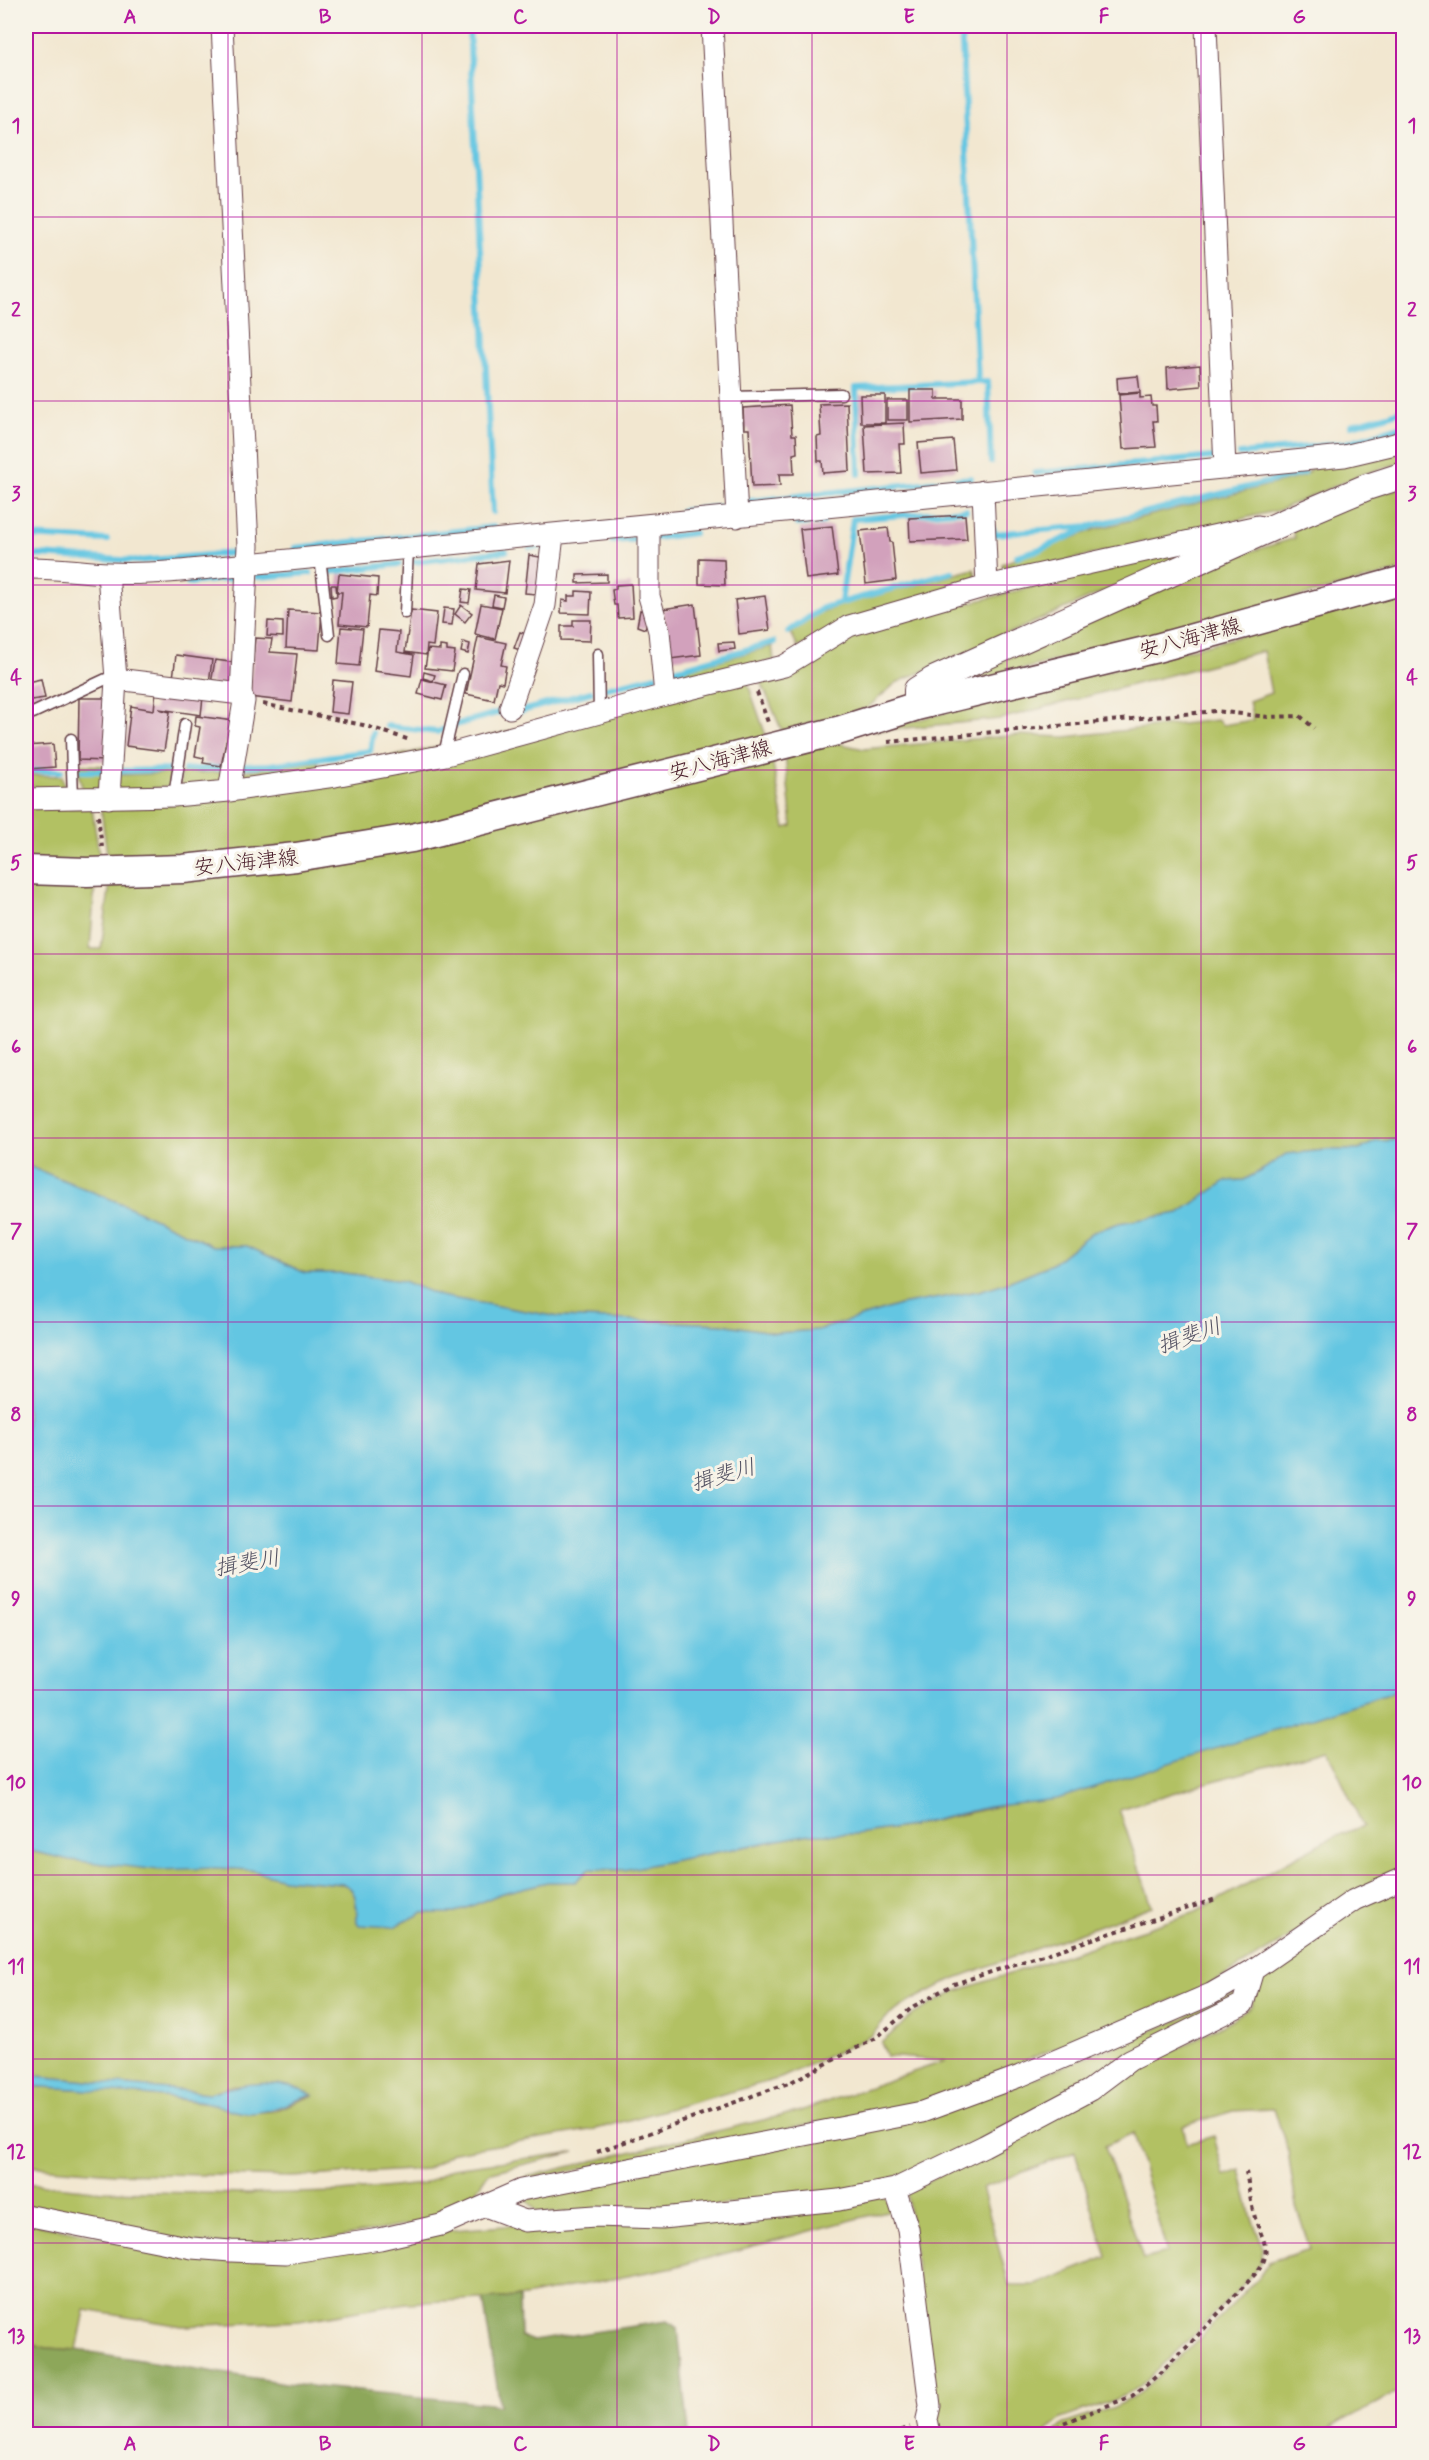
<svg xmlns="http://www.w3.org/2000/svg" width="1429" height="2460" font-family="Mynerve,'Klee One',sans-serif">
<style>
.green{fill:#b2c164;stroke:#7e7048;stroke-width:1.5;fill-rule:evenodd}
.forest{fill:#8da75a;stroke:#6c6342;stroke-width:1.5}
.water{fill:#64c6e2;stroke:#577286;stroke-width:1.5}
.lines{fill:none;stroke-linecap:round;stroke-linejoin:round}
.stream{stroke:#64c6e2;stroke-width:6}
.building{fill:#d2a1bc}
.service-casing{stroke:#633d44;stroke-width:13}
.minor-casing{stroke:#633d44;stroke-width:23}
.tertiary-casing{stroke:#633d44;stroke-width:28}
.secondary-casing{stroke:#633d44;stroke-width:31}
.path{stroke:#633d44;stroke-width:4;stroke-dasharray:4.5 4.5;stroke-linecap:butt}
.service{stroke:#fff;stroke-width:10}
.minor{stroke:#fff;stroke-width:21}
.tertiary{stroke:#fff;stroke-width:26}
.secondary{stroke:#fff;stroke-width:28}
.grid{fill:none;stroke:#b5179e;stroke-width:1.5;stroke-opacity:0.55}
.labels{text-anchor:middle;stroke-width:6;stroke-linejoin:round;paint-order:stroke}
.street-label{font-size:21px;fill:#4a1f2b;stroke:#f7f3e8}
.water-label{font-size:22px;font-style:italic;fill:#525162;stroke:#f7f3e8}
.neatline{fill:none;stroke:#b5179e;stroke-width:2}
.grid-label{font-size:20px;text-anchor:middle;font-weight:bold;fill:#b5179e}
</style>
<rect width="100%" height="100%" fill="#f7f3e8"/>
<filter id="ink" filterUnits="userSpaceOnUse"><feTurbulence type="fractalNoise" baseFrequency=".0167" numOctaves="2"/><feDisplacementMap in="SourceGraphic" scale="12" xChannelSelector="R" yChannelSelector="G"/><feConvolveMatrix kernelMatrix="1 2 1 2 8 2 1 2 1" color-interpolation-filters="sRGB"/></filter>
<filter id="wash" filterUnits="userSpaceOnUse"><feTurbulence type="fractalNoise" baseFrequency=".008" numOctaves="4" result="noise"/><feDisplacementMap in="SourceGraphic" scale="24" xChannelSelector="R" yChannelSelector="G"/><feGaussianBlur stdDeviation="1.35" result="paint"/><feColorMatrix in="noise" values="0 0 0 0 0 0 0 0 0 0 0 0 0 0 0 0 0 1.4 0 .05"/><feComposite in="paint" operator="in"/></filter>
<g filter="url(#wash)">
<rect width="100%" height="100%" fill="#f2e7d0"/>
<path class="green" d="M1403 448V462L1360 475 1279 510 1006 575 1002 564 1096 529 1304 476 1312 468Z
M1403 487V570L927 694 1239 555 1295 538 1292 530 1364 498Z
M1210 541 1214 543 896 683 866 709 782 731 760 679 849 634Z
M974 569 978 582 798 647 791 633 821 612 841 605Z
M1403 594V1140L1377 1141 1358 1150H1325L1286 1154 1264 1169 1244 1180 1226 1181 1179 1213 1119 1223 1091 1233 1052 1264 1008 1282 979 1291 900 1305 818 1330 777 1333 721 1324 559 1317 439 1296 403 1281 343 1273H305L247 1246H213L125 1205 26 1165V883H95L90 949H101L110 883 772 759 785 828 792 826 785 755 832 742 864 749 1017 735 1065 737 1217 720 1223 725 1253 720 1249 701 1271 693 1263 651 1000 719 874 731Z
M772 646 774 660 670 687 669 674Z
M747 681 766 736 411 827 297 845 185 857 108 861 101 809 165 805Z
M318 761 319 772 236 783 237 772Z
M76 765 108 766 103 787 83 791Z
M229 772 226 783 183 788 181 784V773Z
M171 773 169 787 123 791 115 787 117 775Z
M26 775 62 776 65 791 47 792 26 783Z
M26 807 92 808 100 861 26 860Z
M1403 1689V1871L1207 1986 921 2103 524 2180 526 2177 797 2112 945 2061 887 2056 881 2043 914 2014 954 1992 1196 1912 1329 1839 1363 1826 1327 1750 1199 1785 1119 1809 1152 1906 953 1979 909 2002 887 2017 871 2036 781 2078 596 2129 454 2152 427 2169 292 2177 115 2173 26 2166V2086L112 2091 210 2103 245 2113 273 2111 312 2096 234 2085 209 2093 26 2075V1850L70 1860 251 1870 284 1879 343 1884C359 1889 356 1908 357 1922L394 1927 422 1913H455L502 1893 547 1882H575L589 1869 624 1870 810 1834H856L911 1826 1118 1779Z
M1403 1887V2389L1318 2434H1053L1064 2424 1114 2407 1135 2397 1189 2349 1259 2277 1269 2262 1310 2249 1296 2206 1288 2151 1274 2109 1233 2111 1183 2126 1187 2144 1214 2136 1224 2176 1240 2170 1251 2215 1263 2248 1261 2263 1241 2287 1149 2379 1130 2393 1112 2401 1061 2419 1044 2434H937L907 2193 1230 2021 1251 2006 1265 1970 1357 1907ZM1133 2133 1167 2253 1143 2259 1105 2146ZM1075 2152 1107 2257 1036 2285H1009L982 2188Z
M1233 1993 1238 1994V1998L972 2144 891 2180 838 2192 663 2211 538 2213 526 2199 1024 2082 1174 2022Z
M575 2152 488 2173 464 2208 435 2220 284 2247 193 2243 26 2209V2183L104 2191 244 2194 341 2192 423 2184 453 2168Z
M883 2196 894 2209 674 2267 519 2297 406 2303 299 2321 182 2326 85 2310 77 2350 46 2348 26 2341V2222L188 2255 453 2230Z"/>
<path class="forest" d="M519 2297 520 2336 533 2341 667 2321 678 2328 689 2434H26V2341L46 2348 77 2350 298 2385 500 2405 483 2299Z"/>
<path class="water" d="M1403 1140V1689L1057 1799 988 1807 911 1826 856 1834H810L624 1870 589 1869 575 1882H547L502 1893 455 1913H422L394 1927 359 1925 357 1922C356 1908 359 1889 343 1884L284 1879 251 1870 217 1868 159 1870 70 1860 26 1850V1165L125 1205 213 1246H247L305 1273H343L403 1281 440 1296 559 1317 721 1324 777 1333 818 1330 900 1305 979 1291 1008 1282 1052 1264 1091 1233 1119 1223 1179 1213 1226 1181 1244 1180 1264 1169 1286 1154 1326 1150H1358L1377 1141Z
M26 2075 209 2093C243 2083 281 2077 313 2095 290 2101 272 2113 248 2113 232 2113 215 2103 199 2101 141 2094 84 2089 26 2086Z"/>
<g class="lines">
<path class="stream" d="M469 26 493 512
M961 26 978 382H988L991 462
M1351 425 1389 415 1404 409
M1240 454 1346 443 1404 426
M1035 473 1214 457
M859 474 856 388 978 382
M750 501 971 478
M682 511 720 507
M797 524 823 522
M993 529 994 534 1090 526
M26 536 107 540
M656 538 694 533
M612 541 641 539V542
M295 548 494 527
M530 548 542 547
M1017 556 1041 549 1095 525 1304 473
M26 557 39 555 137 561 234 553
M415 562 506 551
M329 572 399 564
M257 577 310 573
M188 583 234 578
M841 602 853 519 966 510
M788 632 823 608 952 572
M668 672 774 642
M607 688 656 676
M514 713 591 692
M455 725 504 711
M387 726 437 732 445 729
M238 766 270 765 370 751 373 733
M185 770 228 767
M26 771H61
M82 771H106
M118 771 171 770"/>
</g>
<g id="blocks">
<path class="building" d="M1200 365 1201 386 1168 389 1167 368Z
M1138 376 1140 392 1118 394 1117 378Z
M910 390H936V399H962V419L910 422Z
M1140 393V398L1151 397 1152 406H1156L1157 421H1153L1156 447 1123 449 1119 395Z
M860 395H885V423H861Z
M887 400H908V420H887Z
M847 403 850 471 823 473 822 461H818L817 437 821 436 819 404Z
M790 405 792 435H796L797 453 793 454 794 474H779L780 486 752 487 749 429H744L743 408Z
M904 423 905 444H899L901 473 867 474 864 425Z
M953 440 956 470 921 473 918 443Z
M965 515 967 539 910 541 909 518Z
M832 526 838 575 806 579 800 529Z
M888 528 890 542H892L896 580 866 584 860 531Z
M529 555 540 557 536 594 525 593Z
M699 558 724 559 725 585 699 584Z
M509 560 505 593 476 590 479 564Z
M339 574 378 578 377 596 370 595 367 627 339 624 342 592H337Z
M607 574V582L577 583V575Z
M631 584 633 617 618 618 617 605H614L612 590 616 589V585Z
M331 585H336L337 596 332 597Z
M463 589 471 590 469 603 461 602Z
M576 591 591 592 590 614 561 613 562 600 568 601V596H576Z
M494 595 504 597 502 607 492 605Z
M765 596 770 630 739 634 735 600Z
M481 604 502 608 495 639 475 634Z
M695 604 701 655 670 659 663 609Z
M461 605 472 613 465 622 455 614Z
M444 608 454 609 452 625 442 624Z
M288 610 322 612 319 650 286 648Z
M411 610 437 613 433 646 427 645 426 655 405 652Z
M640 610 650 612 645 629 637 626Z
M573 620H591L590 641 561 640V626H573Z
M268 621 283 622V637L267 636Z
M341 627 363 629 359 666 338 664Z
M379 630 399 632 397 652 414 655 411 676 374 671Z
M520 632 529 635 524 651 514 648Z
M478 637 506 643 501 665 506 666 503 683 498 682 494 700 466 694Z
M255 638 272 639 270 652 297 654 292 702 249 697Z
M463 642 470 644 468 654 461 652Z
M734 642 735 649 719 651 718 643Z
M440 646 447 647V651L455 652 452 671 425 668 428 649 440 650Z
M176 655 212 660 209 683 173 678Z
M215 660 237 663 234 688 211 684Z
M424 672 435 675 433 681 423 678Z
M41 679 45 698 31 700 27 682Z
M422 679 446 685 442 700 418 694Z
M333 680 352 682 348 714 330 712Z
M156 690 203 697 201 715 159 709 170 712 164 751 126 746 131 706 154 710Z
M79 698H107L106 761 78 760Z
M196 716 234 721 230 743 226 742 221 766 203 763 204 758 195 756 200 727 195 726Z
M53 744 55 767 28 769 26 746Z"/>
</g>
</g>
<g filter="url(#ink)">
<use href="#blocks" fill-opacity="0" stroke="#633d44" stroke-width="1.5"/>
<g class="lines">
<g class="service-casing">
<path id="service" d="M731 397 841 394
M320 557 329 635
M405 613 408 549
M598 654 599 714
M33 713 106 679H116
M71 739 73 798
M446 755 445 750 463 674
M174 796 185 724"/>
</g>
<g class="minor-casing">
<path id="minor" d="M222 26 248 546 241 694 244 701 229 791
M712 26 737 517
M1206 26 1225 468
M983 491 987 586
M649 525V596L659 631 665 695
M26 568C54 567 81 572 109 573 155 575 202 569 248 564L1344 456 1395 444 1404 440
M108 573 116 679 109 798
M116 679 241 694
M510 708 545 605 553 535
M26 799 174 796 229 791 335 776 446 755 665 695 784 666 849 626 987 586 1258 526
M895 2189 908 2229 930 2406 927 2419 930 2434
M485 2206 525 2221 595 2216 662 2218 839 2200 895 2189 984 2146 1090 2090 1130 2060 1243 2004 1253 1970
M26 2215 192 2248 231 2251 286 2253 380 2239 441 2225 521 2190 922 2112 1020 2076 1211 1994 1253 1970 1354 1900 1404 1878"/>
</g>
<g class="tertiary-casing">
<path id="tertiary" d="M917 706V690L933 680 1287 521 1367 487 1404 475"/>
</g>
<g class="secondary-casing">
<path id="secondary" d="M26 870 87 872 183 869 296 857 412 838 841 730 917 706 1153 649 1404 580"/>
</g>
<path class="path" d="M757 692 769 725
M263 704 363 725 410 740
M888 742 1216 711 1268 717 1300 716 1314 728
M98 816 102 847
M597 2152 791 2082 876 2038 914 2006 954 1984 1216 1899
M893 2434 910 2427
M1050 2434 1063 2423 1132 2396 1150 2382 1187 2347 1257 2272C1275 2249 1260 2238 1254 2214 1250 2201 1249 2186 1246 2172"/>
<use href="#service" class="service"/>
<use href="#minor" class="minor"/>
<use href="#tertiary" class="tertiary"/>
<use href="#secondary" class="secondary"/>
</g>
</g>
<path class="grid" d="M228 26V2434M422 26V2434M617 26V2434M812 26V2434M1007 26V2434M1201 26V2434M26 217H1404M26 401H1404M26 585H1404M26 770H1404M26 954H1404M26 1138H1404M26 1322H1404M26 1506H1404M26 1690H1404M26 1875H1404M26 2059H1404M26 2243H1404"/>
<g class="labels">
<g class="street-label">
<text transform="translate(1190 638) rotate(-15)" y="7">安八海津線</text>
<text transform="translate(720 760) rotate(-15)" y="7">安八海津線</text>
<text transform="translate(246 862) rotate(-6)" y="7">安八海津線</text>
</g>
<g class="water-label">
<text transform="translate(1189 1335) rotate(-19)" y="8">揖斐川</text>
<text transform="translate(723 1474) rotate(-16)" y="8">揖斐川</text>
<text transform="translate(247 1562) rotate(-10)" y="8">揖斐川</text>
</g>
</g>
<rect width="1429" height="2460" fill="none" stroke="#f7f3e8" stroke-width="66"/>
<rect x="33" y="33" width="1363" height="2394" class="neatline"/>
<g class="grid-label">
<text x="130" y="23">A</text>
<text x="325" y="23">B</text>
<text x="520" y="23">C</text>
<text x="714" y="23">D</text>
<text x="909" y="23">E</text>
<text x="1104" y="23">F</text>
<text x="1299" y="23">G</text>
<text x="16" y="132">1</text>
<text x="1412" y="132">1</text>
<text x="16" y="316">2</text>
<text x="1412" y="316">2</text>
<text x="16" y="500">3</text>
<text x="1412" y="500">3</text>
<text x="16" y="684">4</text>
<text x="1412" y="684">4</text>
<text x="16" y="869">5</text>
<text x="1412" y="869">5</text>
<text x="16" y="1053">6</text>
<text x="1412" y="1053">6</text>
<text x="16" y="1237">7</text>
<text x="1412" y="1237">7</text>
<text x="16" y="1421">8</text>
<text x="1412" y="1421">8</text>
<text x="16" y="1605">9</text>
<text x="1412" y="1605">9</text>
<text x="16" y="1789">10</text>
<text x="1412" y="1789">10</text>
<text x="16" y="1973">11</text>
<text x="1412" y="1973">11</text>
<text x="16" y="2158">12</text>
<text x="1412" y="2158">12</text>
<text x="16" y="2342">13</text>
<text x="1412" y="2342">13</text>
<text x="130" y="2450">A</text>
<text x="325" y="2450">B</text>
<text x="520" y="2450">C</text>
<text x="714" y="2450">D</text>
<text x="909" y="2450">E</text>
<text x="1104" y="2450">F</text>
<text x="1299" y="2450">G</text>
</g>
</svg>
